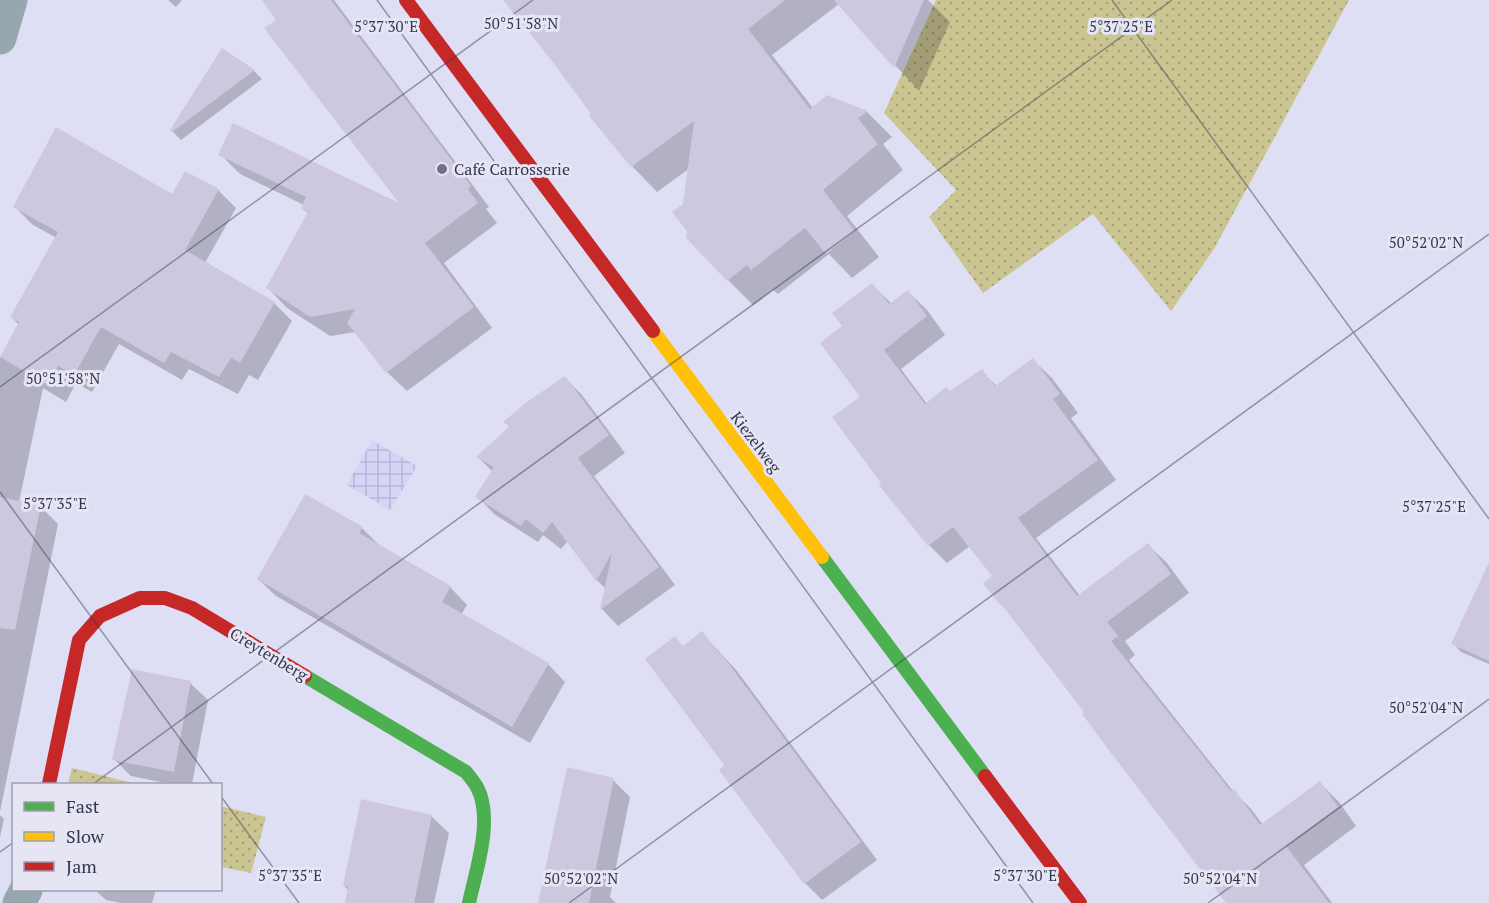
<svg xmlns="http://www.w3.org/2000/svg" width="1489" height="903" font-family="'PT Serif',serif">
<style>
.industrial{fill:url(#industrial-grid)}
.grass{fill:url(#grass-dots)}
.shadow{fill:#0003}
.building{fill:#cec7e0}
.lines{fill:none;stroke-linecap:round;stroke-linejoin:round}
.street{stroke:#97a7b0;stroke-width:33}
.fast{stroke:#4caf50;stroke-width:14}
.slow{stroke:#ffc107;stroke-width:14}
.jam{stroke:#c62828;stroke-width:14}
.ticks{fill:none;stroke:#34354f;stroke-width:1.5;stroke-opacity:0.45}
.poi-dot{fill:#707089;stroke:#e5e5f3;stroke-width:2}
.labels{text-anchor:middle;stroke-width:6;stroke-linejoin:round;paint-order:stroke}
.poi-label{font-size:16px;fill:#34354f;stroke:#e5e5f3;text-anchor:start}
.street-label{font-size:16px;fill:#34354f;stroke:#e5e5f3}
.ticks-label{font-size:15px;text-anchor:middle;fill:#34354f;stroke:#e5e5f3;stroke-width:6;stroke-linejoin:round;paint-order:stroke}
</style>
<defs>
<pattern id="industrial-grid" width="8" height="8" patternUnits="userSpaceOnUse" patternTransform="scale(1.5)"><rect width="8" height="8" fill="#d3d4f6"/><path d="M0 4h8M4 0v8" fill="none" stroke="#b6b7d5"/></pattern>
<pattern id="grass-dots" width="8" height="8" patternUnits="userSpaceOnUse" patternTransform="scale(1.5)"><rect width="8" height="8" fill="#cbc592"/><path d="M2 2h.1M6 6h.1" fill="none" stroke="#a6a17a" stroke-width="1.8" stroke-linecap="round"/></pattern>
</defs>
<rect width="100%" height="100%" fill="#dedef4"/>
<path class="industrial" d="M372 440 417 466 390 510 347 485Z"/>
<path class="grass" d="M936 0H1349L1214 249 1171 311 1093 214 983 293 929 217 956 190 884 113Z
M72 768 137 784H68Z
M220 806 266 817 251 873 221 867Z"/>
<path class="shadow" d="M168 0H182L176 7Z
M267 0H334L489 207 486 209 497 223 444 263 492 328 407 391 387 372 356 332 330 336 287 308 268 288 309 214 302 208 304 205 240 174 220 154 404 207 278 20Z
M638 0H928L950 22 919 91 839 4 772 55 813 108 827 97 867 112 892 137 883 144 903 170 847 216 879 257 852 278 829 254 778 294 773 290 753 305 728 280 688 231 685 204 690 168 657 192 632 166Z
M222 50 254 71 262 79 181 140 171 130Z
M218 190 236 208 205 263 274 303 292 321 258 380 249 375 238 394 189 369 182 380 119 344 92 392 76 383 66 402 43 388 19 502 40 506 58 524 0 812V358L19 325 12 317 57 238 33 225 15 207 173 196Z
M872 285 892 304 908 292 927 310 945 335 901 369 927 404 950 393 981 371 997 386 1033 360 1052 378 1078 413 1071 418 1116 480 1036 538 1080 596 1148 545 1167 563 1189 593 1125 641 1135 655 1129 660 1233 791 1252 810 1263 825 1320 783 1339 802 1356 826 1304 865 1332 903H1230L1010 613 1001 604 994 577 970 546 947 563 929 545 883 483 844 327Z
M565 378 582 395 625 453 594 476 675 585 618 626 602 609 606 589 597 580 568 541 561 549 543 535 538 542 494 514 477 496 493 472 478 457 511 428 505 422Z
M362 528 379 545 450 587 467 605 461 615 548 664 565 682 530 743 276 596 258 579Z
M1489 566V664L1461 652 1453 643Z
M702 633 737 671 877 860 822 900 805 883 726 766 684 647Z
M190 683 208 700 192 784H171L131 776 114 759Z
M613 780 630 797 610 897 616 903H539Z
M0 815 4 819 0 837Z
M431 816 449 833 434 903H347L349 891 344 886Z
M95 890H156L152 903H121L106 900Z"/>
<path class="building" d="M262 0H331L471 186 468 189 478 203 425 243 474 307 386 373 347 323 355 309 310 317 266 288 308 212 301 208 306 197 218 155 233 123 399 203 264 28 276 20Z
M503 0H785L748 29 810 109 827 95 868 111 858 118 878 144 823 190 855 231 826 254 805 228 751 270 747 265 727 281 686 238 687 231 672 212 683 204 694 121 631 167 589 116 591 114 552 61Z
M834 0H924L894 68Z
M222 48 255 70 172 132 170 130Z
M56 127 172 194 185 171 219 189 185 250 275 302 240 363 231 358 219 377 171 352 164 363 101 327 74 375 58 366 48 385 0 357 19 322 10 317 58 232 13 207Z
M872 283 889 304 908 290 927 316 884 350 925 404 946 387 950 391 982 369 995 386 1033 358 1060 394 1053 399 1098 460 1018 518 1077 596 1148 543 1171 574 1107 622 1118 636 1111 641 1231 791 1234 789 1260 825 1320 781 1338 807 1286 846 1329 903H1226L1108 749 1082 714 1084 712 1002 605H1000L983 583 992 576 953 527 928 546 879 485 881 483 832 417 860 397 820 343 842 326 832 313Z
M565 376 609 435 578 458 659 567 600 610 612 553 596 581 552 522 543 533 526 519 521 526 475 497 494 467 476 457 510 426 503 422 527 402Z
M305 494 363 527 359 533 451 586 442 602 549 663 512 727 257 579Z
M0 497 41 505 15 630 0 628Z
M1489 562V661L1451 644Z
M702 631 719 653 720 652 861 842 804 884 719 770 724 765 645 659 675 636 683 646Z
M132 669 191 681 174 772 112 760Z
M567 767 614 778 589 903H538Z
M361 799 432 815 414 903H345L348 887 343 886Z"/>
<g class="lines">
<path class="street" d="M0 38 11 0
M19 903 26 890"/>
<path class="fast" d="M822 557 985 776
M305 676 466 772C470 777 474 782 477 787 494 819 476 870 469 903"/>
<path class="slow" d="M653 331 822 557"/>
<path class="jam" d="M406 0 653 331
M985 776 1080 903
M49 784 79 640 100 616 140 598H165L192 608 305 676"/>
</g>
<path class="ticks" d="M377 0 1033 903M1112 0 1489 519M0 387 533 0M0 492 213 784M93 784 1172 0M220 795 299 903M0 852 14 842M569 903 1489 234M1208 903 1489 699"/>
<circle class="poi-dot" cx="442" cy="169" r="6"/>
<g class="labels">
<g class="poi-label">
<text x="454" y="175">Café Carrosserie</text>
</g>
<g class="street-label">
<text transform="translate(756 442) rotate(53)" y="6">Kiezelweg</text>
<text transform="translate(269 654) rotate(31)" y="6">Creytenberg</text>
</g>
</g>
<g class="ticks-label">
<text x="521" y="29">50°51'58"N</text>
<text x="386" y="32">5°37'30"E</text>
<text x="1121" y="32">5°37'25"E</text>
<text x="1426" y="248">50°52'02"N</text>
<text x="63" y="384">50°51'58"N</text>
<text x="55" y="509">5°37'35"E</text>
<text x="1434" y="512">5°37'25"E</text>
<text x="1426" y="713">50°52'04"N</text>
<text x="290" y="881">5°37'35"E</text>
<text x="1025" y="881">5°37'30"E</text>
<text x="581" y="884">50°52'02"N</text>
<text x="1220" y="884">50°52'04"N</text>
</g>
<rect x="12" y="783" width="210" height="108" fill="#e5e5f3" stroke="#9e9fb1" stroke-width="1.5"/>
<rect x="24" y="802" width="30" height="9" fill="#4caf50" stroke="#9e9fb1" stroke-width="1.5"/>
<text x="66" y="813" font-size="18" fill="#34354f">Fast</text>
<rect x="24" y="832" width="30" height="9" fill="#ffc107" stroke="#9e9fb1" stroke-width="1.5"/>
<text x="66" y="843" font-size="18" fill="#34354f">Slow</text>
<rect x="24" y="862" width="30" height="9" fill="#c62828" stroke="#9e9fb1" stroke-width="1.5"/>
<text x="66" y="873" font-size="18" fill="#34354f">Jam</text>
</svg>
